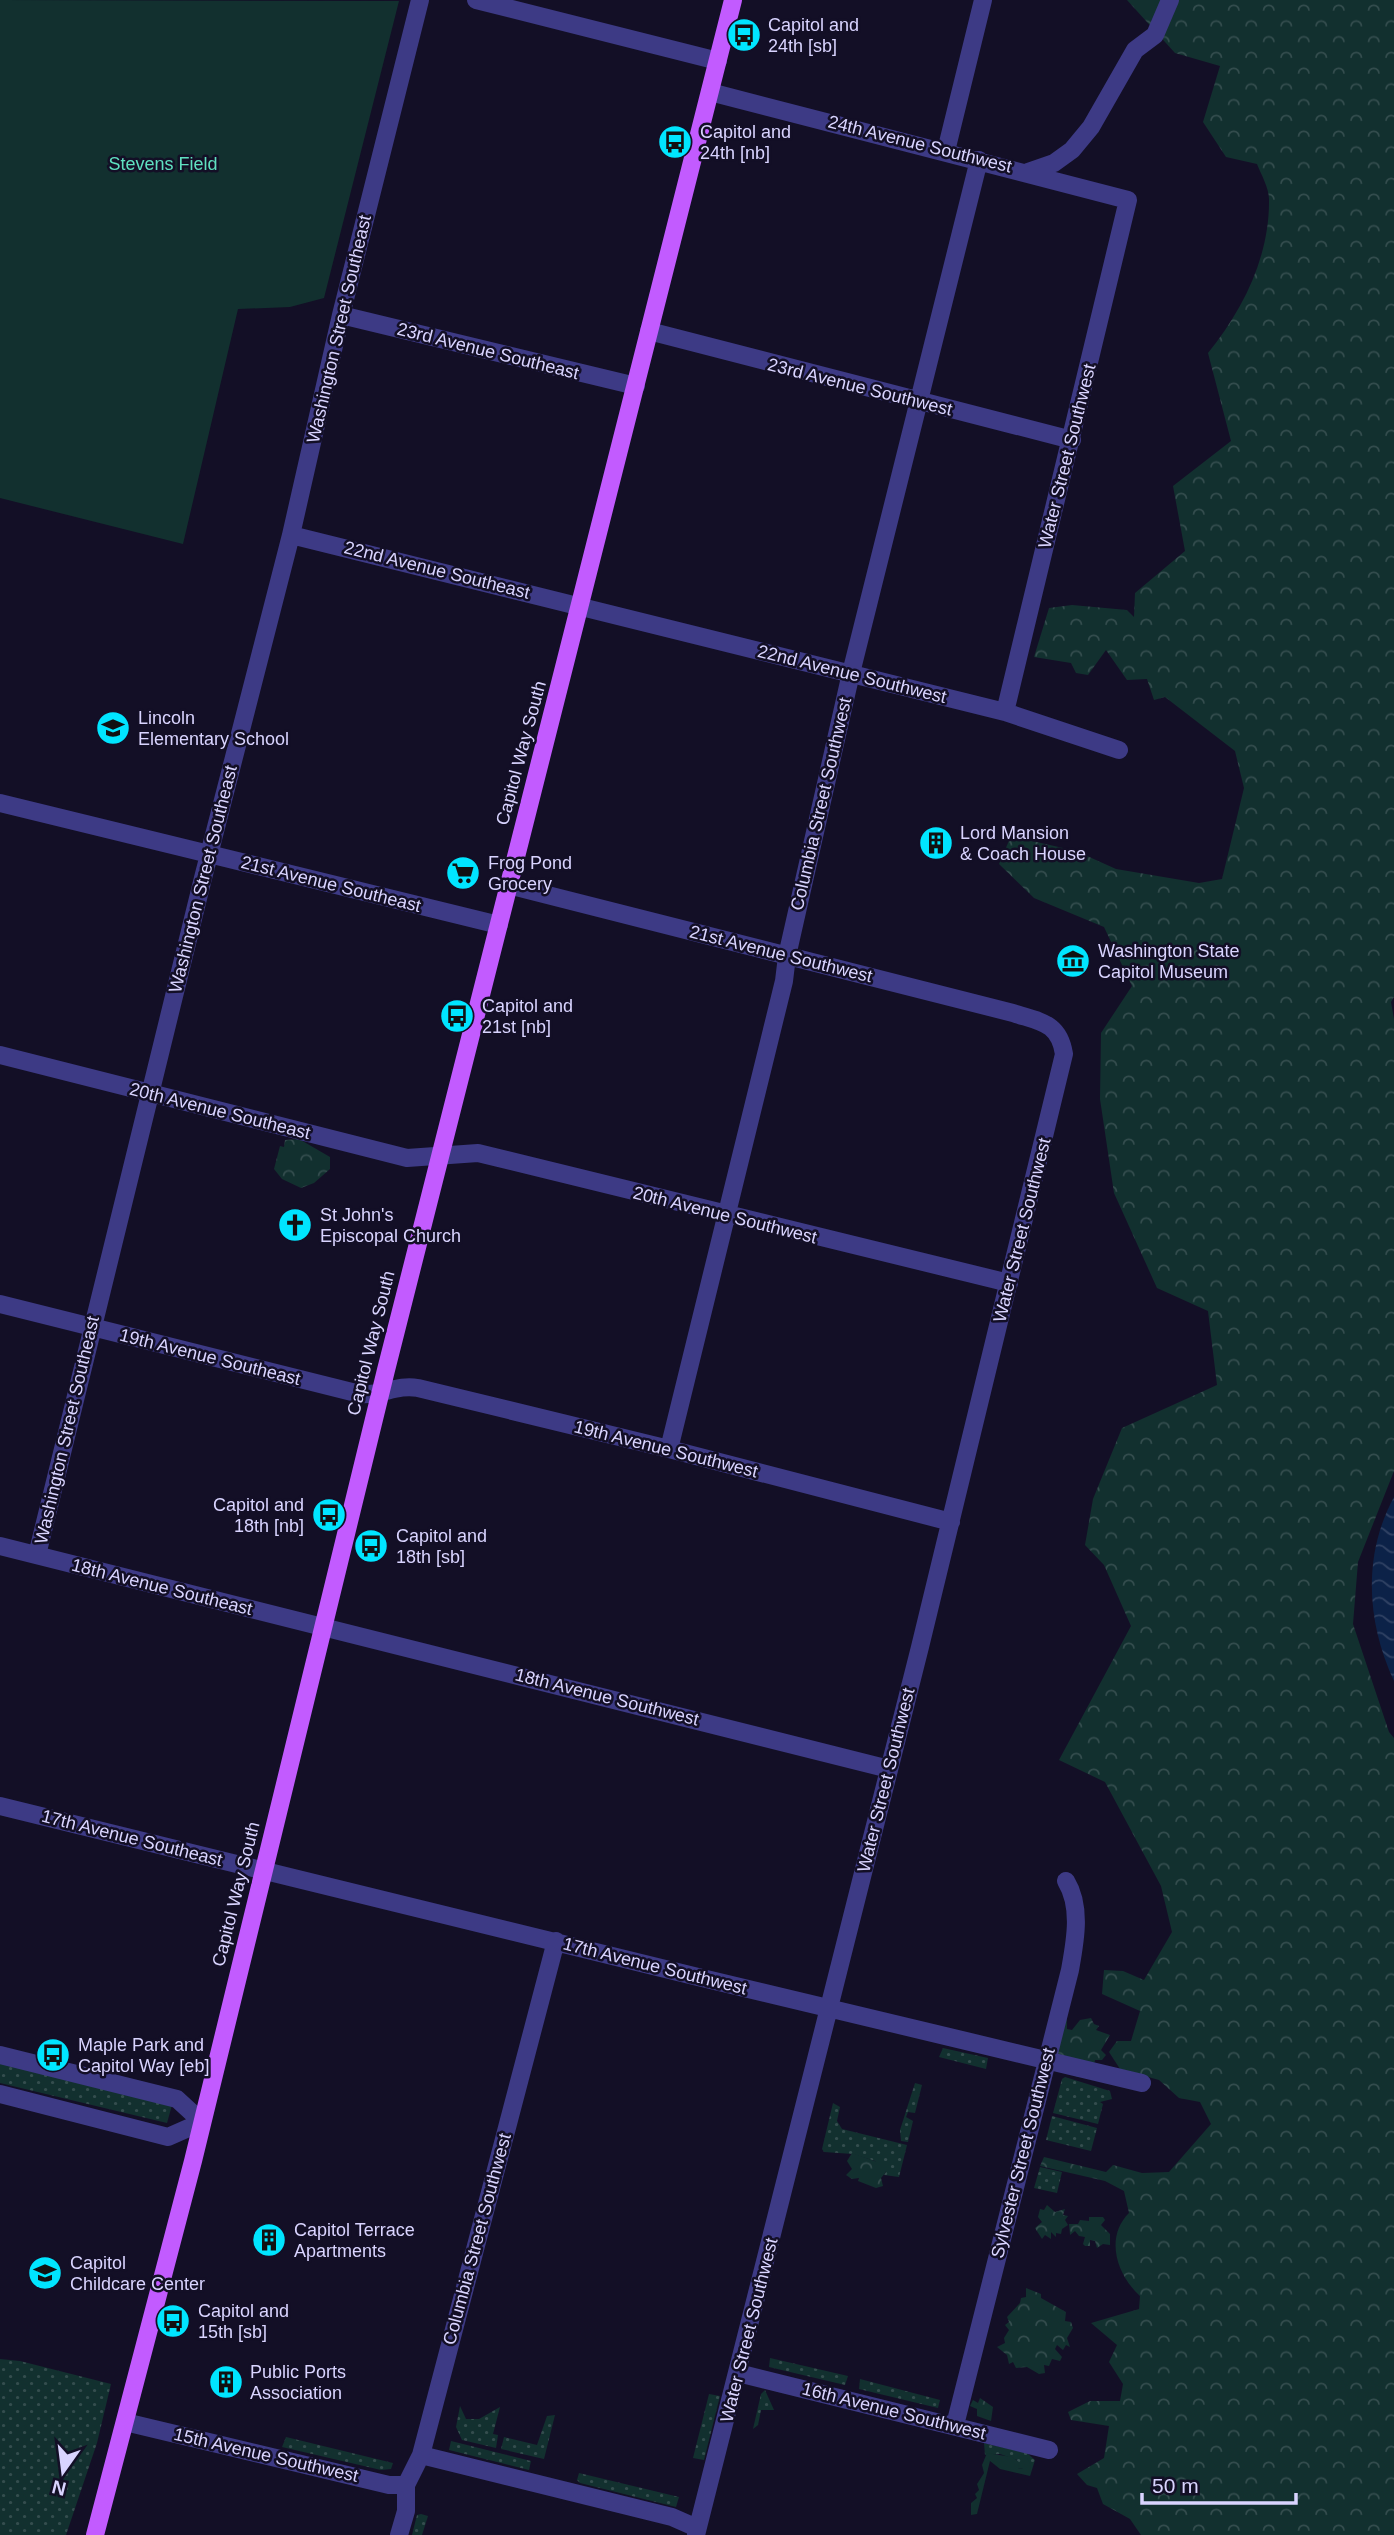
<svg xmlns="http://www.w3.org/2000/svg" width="1394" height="2535" font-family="Helvetica,sans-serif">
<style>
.grass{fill:url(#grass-dots)}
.forest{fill:url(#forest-crowns)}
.green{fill:#12302f}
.water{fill:url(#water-waves)}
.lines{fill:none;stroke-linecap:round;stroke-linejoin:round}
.minor{stroke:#3d3a85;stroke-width:18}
.major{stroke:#c25bff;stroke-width:18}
.labels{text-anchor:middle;stroke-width:5;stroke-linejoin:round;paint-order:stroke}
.poi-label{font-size:18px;fill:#d9d4ff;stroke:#130f26;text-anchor:start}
.street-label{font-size:18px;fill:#d9d4ff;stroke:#130f26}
.park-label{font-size:18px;fill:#5fe0c0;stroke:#130f26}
</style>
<defs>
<pattern id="grass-dots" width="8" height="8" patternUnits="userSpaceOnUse" patternTransform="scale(1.75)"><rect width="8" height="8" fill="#12302f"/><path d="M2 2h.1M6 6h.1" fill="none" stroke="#344d4e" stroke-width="1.8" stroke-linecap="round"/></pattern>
<pattern id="forest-crowns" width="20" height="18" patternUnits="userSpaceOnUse" patternTransform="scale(1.75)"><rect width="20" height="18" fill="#12302f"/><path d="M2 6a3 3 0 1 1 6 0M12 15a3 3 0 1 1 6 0" fill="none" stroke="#344d4e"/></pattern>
<pattern id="water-waves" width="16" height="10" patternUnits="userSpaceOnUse" patternTransform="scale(1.75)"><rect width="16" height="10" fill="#0c2248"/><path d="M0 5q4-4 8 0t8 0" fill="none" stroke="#2f4163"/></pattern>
</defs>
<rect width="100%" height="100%" fill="#130f26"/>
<path class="grass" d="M943 2048 988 2058 986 2069 939 2057Z
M0 2063 172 2105 167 2123 0 2083Z
M1065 2077 1110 2091 1112 2099 1100 2102 1103 2104 1098 2124 1053 2113 1062 2079Z
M915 2083 922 2085 915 2113 908 2112 906 2117 913 2121 908 2142 901 2141 900 2130Z
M833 2103 840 2107 837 2121 842 2129 907 2145 899 2177 884 2175 886 2172 875 2161 853 2154 824 2152 822 2149Z
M1052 2116 1097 2128 1091 2151 1046 2140Z
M1040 2167 1062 2172 1057 2193 1034 2188Z
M770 2358 848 2376 845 2385 769 2367Z
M0 2359 20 2361 111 2384 97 2443 66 2535H0Z
M860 2379 940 2400 938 2408 859 2389Z
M765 2390 774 2410H761L758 2425 753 2429 761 2394Z
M709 2394 720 2396 704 2460 693 2458Z
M460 2406 466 2419H479L500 2407 493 2434 498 2435 496 2448 462 2440 456 2427Z
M555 2415 544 2459 501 2449 504 2437 537 2445 547 2416Z
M286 2437 393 2463 391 2469 381 2470 282 2447Z
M451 2441 531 2461 529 2470 449 2450Z
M984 2443 1027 2453 1035 2460 1030 2476 1024 2463 1023 2469 1018 2468 1017 2460 1000 2454 985 2455Z
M579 2473 679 2497 676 2507 580 2483 577 2480Z
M421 2514 428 2516 422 2535H412L417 2515Z"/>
<path class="forest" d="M1127 0H1394V997L1391 1002 1394 1019V1471L1358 1562 1353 1624 1389 1732 1394 1738V2535H1141L1130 2519 1103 2504 1097 2488 1087 2485 1077 2474 1104 2458 1109 2426 1071 2420 1068 2412 1090 2401H1120L1123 2384 1109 2362 1117 2345 1091 2323 1139 2309 1140 2296C1116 2274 1105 2237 1129 2213L1124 2191 1105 2181 1040 2166 1044 2157 1106 2172 1113 2165 1142 2173 1169 2172 1211 2124 1200 2102 1179 2098 1159 2080 1120 2069 1109 2052 1117 2041H1131L1140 2011 1102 1994 1104 1970 1123 1971 1144 1980 1172 1932 1161 1886 1105 1782 1059 1760 1131 1626 1104 1565 1085 1545 1093 1499 1122 1428 1217 1385 1208 1311 1157 1288 1114 1193 1100 1099 1101 1033 1132 986 1104 927 1034 898 999 864 1011 836 1076 851 1116 869 1199 883 1222 879 1244 788 1235 751 1165 697 1154 700 1147 679 1127 680 1106 650 1088 675 1076 673 1071 663 1034 657 1049 608 1072 605 1127 610 1134 617 1135 593 1185 551 1173 486 1231 441 1208 353C1243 310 1270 256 1269 199 1269 188 1261 174 1257 164L1226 157 1203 122 1220 66 1175 53Z
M299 1139 330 1157V1169L314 1183 301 1188 282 1179 274 1169 280 1146 284 1147 285 1140Z
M1091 2018 1094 2024 1099 2026 1096 2030 1110 2035 1101 2050 1106 2055 1102 2060H1095L1094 2065 1083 2077H1077L1052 2057 1059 2023 1067 2019V2029L1072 2030 1080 2020Z
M852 2153 880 2163 886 2172 881 2178 883 2186 876 2188 858 2181 859 2178 852 2179 846 2175 852 2169 847 2161Z
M1047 2205 1055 2212 1065 2209 1063 2215 1068 2216 1065 2220 1068 2225 1062 2229 1061 2234 1056 2233V2237L1051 2232V2239L1045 2235 1042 2239 1035 2228 1042 2222 1038 2217 1040 2209 1044 2210Z
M1089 2217H1103L1105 2220 1101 2225 1110 2234V2245L1103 2244 1097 2248 1095 2241 1090 2240V2246H1085L1083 2244 1085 2237 1079 2236 1075 2231 1070 2235 1069 2224H1078L1080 2220 1089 2221Z
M1026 2288 1041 2294V2298L1066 2312 1065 2321 1071 2322 1073 2328 1067 2338 1070 2347 1066 2345 1063 2350 1057 2345 1055 2349 1062 2357 1060 2361 1052 2359 1049 2366 1044 2365 1045 2373 1039 2374 1027 2367 1016 2368 1013 2362 1009 2364 1007 2355 997 2347 1005 2343 1004 2338 1009 2330 1005 2325 1009 2322 1007 2317 1020 2303 1021 2298 1026 2297Z
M980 2398 993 2407 991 2421 977 2416V2409L970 2406 973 2400 978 2403Z"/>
<path class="green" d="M0 0 399 1 324 298 290 307 238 309 183 544 0 498Z
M987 2453 1012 2457 1019 2462 1018 2468 1023 2469V2458H1027L1031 2466 1030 2476 1000 2469 990 2461 977 2514 971 2515V2503L977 2498 975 2494 979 2490 977 2484 984 2473 982 2465Z"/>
<path class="water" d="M1394 1497V1681C1367 1623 1362 1556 1394 1497Z"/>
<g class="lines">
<path class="minor" d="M476 0 718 61
M710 92 1128 200 1005 712
M946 151 983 0
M1028 172 1054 163 1072 150 1091 127 1135 50 1155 35 1170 0
M341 315 636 386
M649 331 1072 440
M291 535 1005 712 1119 750
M0 803 499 925
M508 885 1013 1013C1040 1022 1059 1022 1064 1054L920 1647 696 2535
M0 1055 407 1158 478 1153 1009 1283
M0 1304 360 1394C381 1396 397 1384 418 1388L669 1449 951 1522
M669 1449 784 981 787 956 851 673 979 160
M0 1546 889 1769
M37 1555 203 878 291 535 341 315 420 0
M0 1806 698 1977 1142 2083
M0 2055 177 2099 202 2122 168 2137 0 2094
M738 2373 1049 2450
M125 2422 389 2485H406
M955 2425 1070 1970C1075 1942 1082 1907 1066 1881
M421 2455 672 2517 697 2528
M399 2535 406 2511V2485L421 2455 556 1941"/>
<path class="major" d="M95 2535 193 2161 386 1370 733 0"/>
</g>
<defs>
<g id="bus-disc" transform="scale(1.75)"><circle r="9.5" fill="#00e5ff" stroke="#130f26"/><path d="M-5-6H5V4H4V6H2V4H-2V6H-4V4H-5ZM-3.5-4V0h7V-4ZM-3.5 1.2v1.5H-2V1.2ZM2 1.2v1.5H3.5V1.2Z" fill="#111"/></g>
<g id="school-disc" transform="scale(1.75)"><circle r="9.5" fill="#00e5ff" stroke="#130f26"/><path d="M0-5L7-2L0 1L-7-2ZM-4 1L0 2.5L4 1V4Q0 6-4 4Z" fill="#111"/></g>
<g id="building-disc" transform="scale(1.75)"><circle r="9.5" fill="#00e5ff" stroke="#130f26"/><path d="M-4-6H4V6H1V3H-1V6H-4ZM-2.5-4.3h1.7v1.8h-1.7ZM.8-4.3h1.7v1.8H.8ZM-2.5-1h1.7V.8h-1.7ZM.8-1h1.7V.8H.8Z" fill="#111"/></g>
<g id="supermarket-disc" transform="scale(1.75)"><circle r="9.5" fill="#00e5ff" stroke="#130f26"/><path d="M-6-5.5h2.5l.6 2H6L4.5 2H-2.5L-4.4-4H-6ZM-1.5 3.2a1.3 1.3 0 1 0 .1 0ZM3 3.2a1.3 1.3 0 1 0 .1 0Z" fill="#111"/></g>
<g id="museum-disc" transform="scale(1.75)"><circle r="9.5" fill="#00e5ff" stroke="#130f26"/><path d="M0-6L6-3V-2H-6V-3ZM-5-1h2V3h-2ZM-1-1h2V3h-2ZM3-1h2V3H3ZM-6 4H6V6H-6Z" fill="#111"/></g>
<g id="church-disc" transform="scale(1.75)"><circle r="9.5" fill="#00e5ff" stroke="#130f26"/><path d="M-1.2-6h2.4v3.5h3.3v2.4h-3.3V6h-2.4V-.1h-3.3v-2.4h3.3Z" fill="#111"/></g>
</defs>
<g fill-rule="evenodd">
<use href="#bus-disc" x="744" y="35"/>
<use href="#bus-disc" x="675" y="142"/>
<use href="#school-disc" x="113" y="728"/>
<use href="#building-disc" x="936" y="843"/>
<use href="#supermarket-disc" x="463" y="873"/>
<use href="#museum-disc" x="1073" y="961"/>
<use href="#bus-disc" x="457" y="1016"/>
<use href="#church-disc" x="295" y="1225"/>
<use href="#bus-disc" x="329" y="1515"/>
<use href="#bus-disc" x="371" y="1546"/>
<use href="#bus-disc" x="53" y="2055"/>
<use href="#building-disc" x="269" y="2240"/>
<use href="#school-disc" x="45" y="2273"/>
<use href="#bus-disc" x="173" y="2321"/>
<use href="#building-disc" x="226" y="2382"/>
</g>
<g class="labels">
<g class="poi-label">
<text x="768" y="31">Capitol and<tspan x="768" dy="21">24th [sb]</tspan></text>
<text x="700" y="138">Capitol and<tspan x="700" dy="21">24th [nb]</tspan></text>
<text x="138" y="724">Lincoln<tspan x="138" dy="21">Elementary School</tspan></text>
<text x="960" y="839">Lord Mansion<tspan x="960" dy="21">&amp; Coach House</tspan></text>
<text x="488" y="869">Frog Pond<tspan x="488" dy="21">Grocery</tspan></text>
<text x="1098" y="957">Washington State<tspan x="1098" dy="21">Capitol Museum</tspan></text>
<text x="482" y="1012">Capitol and<tspan x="482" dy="21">21st [nb]</tspan></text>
<text x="320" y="1221">St John's<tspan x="320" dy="21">Episcopal Church</tspan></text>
<text x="304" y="1511" text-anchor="end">Capitol and<tspan x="304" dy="21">18th [nb]</tspan></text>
<text x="396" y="1542">Capitol and<tspan x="396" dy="21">18th [sb]</tspan></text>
<text x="78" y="2051">Maple Park and<tspan x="78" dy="21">Capitol Way [eb]</tspan></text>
<text x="294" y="2236">Capitol Terrace<tspan x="294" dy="21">Apartments</tspan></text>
<text x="70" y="2269">Capitol<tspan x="70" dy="21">Childcare Center</tspan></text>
<text x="198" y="2317">Capitol and<tspan x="198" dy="21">15th [sb]</tspan></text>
<text x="250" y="2378">Public Ports<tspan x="250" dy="21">Association</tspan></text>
</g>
<g class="street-label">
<text transform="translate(920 144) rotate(14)" y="6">24th Avenue Southwest</text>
<text transform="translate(339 329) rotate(-77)" y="6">Washington Street Southeast</text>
<text transform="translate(488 351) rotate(14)" y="6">23rd Avenue Southeast</text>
<text transform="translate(860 387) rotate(14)" y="6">23rd Avenue Southwest</text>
<text transform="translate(1067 456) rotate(-76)" y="6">Water Street Southwest</text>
<text transform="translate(437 570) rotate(14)" y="6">22nd Avenue Southeast</text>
<text transform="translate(852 674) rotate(14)" y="6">22nd Avenue Southwest</text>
<text transform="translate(521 753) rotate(-75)" y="6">Capitol Way South</text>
<text transform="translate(821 804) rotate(-77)" y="6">Columbia Street Southwest</text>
<text transform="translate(203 879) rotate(-76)" y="6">Washington Street Southeast</text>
<text transform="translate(331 884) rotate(14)" y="6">21st Avenue Southeast</text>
<text transform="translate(781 954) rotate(14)" y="6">21st Avenue Southwest</text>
<text transform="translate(220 1111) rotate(14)" y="6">20th Avenue Southeast</text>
<text transform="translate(725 1215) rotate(14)" y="6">20th Avenue Southwest</text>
<text transform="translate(1022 1230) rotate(-76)" y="6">Water Street Southwest</text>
<text transform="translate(371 1343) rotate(-76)" y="6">Capitol Way South</text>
<text transform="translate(210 1357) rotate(14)" y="6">19th Avenue Southeast</text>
<text transform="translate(67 1430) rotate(-77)" y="6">Washington Street Southeast</text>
<text transform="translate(666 1449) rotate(14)" y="6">19th Avenue Southwest</text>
<text transform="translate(162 1587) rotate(14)" y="6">18th Avenue Southeast</text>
<text transform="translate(607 1697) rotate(14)" y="6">18th Avenue Southwest</text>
<text transform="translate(886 1780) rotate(-76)" y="6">Water Street Southwest</text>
<text transform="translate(132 1838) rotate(14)" y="6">17th Avenue Southeast</text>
<text transform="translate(236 1894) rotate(-76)" y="6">Capitol Way South</text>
<text transform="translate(655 1966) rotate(14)" y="6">17th Avenue Southwest</text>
<text transform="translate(1023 2153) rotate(-76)" y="6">Sylvester Street Southwest</text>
<text transform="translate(477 2239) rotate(-75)" y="6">Columbia Street Southwest</text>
<text transform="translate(749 2330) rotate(-76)" y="6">Water Street Southwest</text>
<text transform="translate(894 2411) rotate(14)" y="6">16th Avenue Southwest</text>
<text transform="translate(266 2455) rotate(13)" y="6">15th Avenue Southwest</text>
</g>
<g class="park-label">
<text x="163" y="170">Stevens Field</text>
</g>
</g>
<g transform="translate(63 2472) rotate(194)" stroke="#130f26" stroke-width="5" paint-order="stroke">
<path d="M0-5L12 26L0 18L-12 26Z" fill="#d9d4ff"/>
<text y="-10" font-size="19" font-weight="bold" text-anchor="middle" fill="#d9d4ff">N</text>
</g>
<path d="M1142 2493v10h154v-10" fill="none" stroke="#d9d4ff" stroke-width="3.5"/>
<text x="1152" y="2493" font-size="21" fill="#d9d4ff" stroke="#130f26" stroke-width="5" paint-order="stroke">50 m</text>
</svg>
